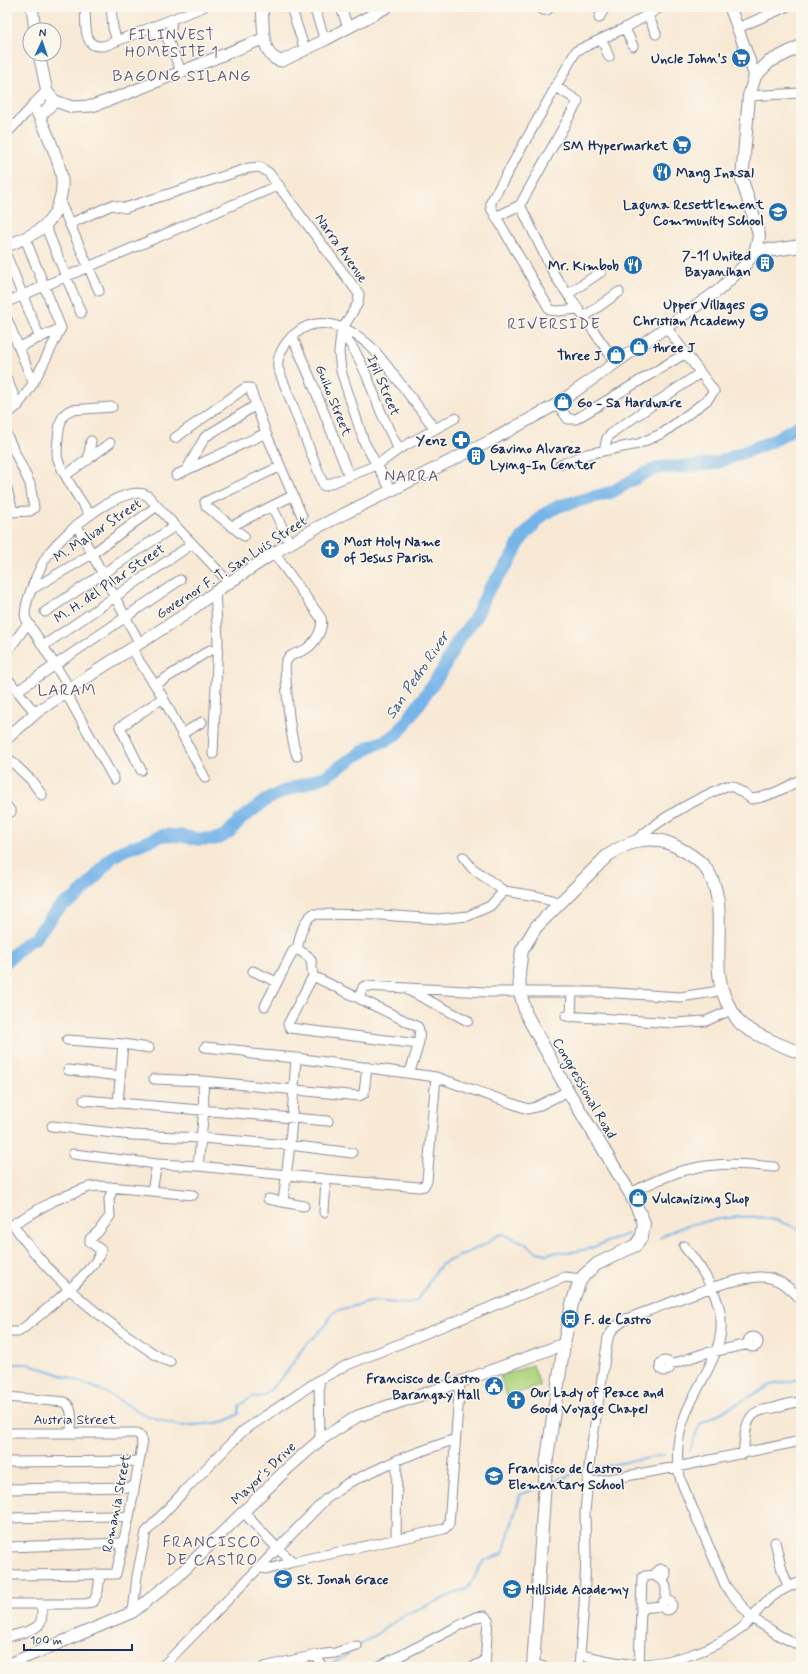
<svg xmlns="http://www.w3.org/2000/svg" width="808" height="1674" font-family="Mynerve,sans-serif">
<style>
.grass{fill:#add37c;stroke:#64816d}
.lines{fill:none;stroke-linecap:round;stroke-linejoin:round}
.stream{stroke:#74b4e8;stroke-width:2}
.river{stroke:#74b4e8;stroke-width:13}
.minor-casing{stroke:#8a8c9a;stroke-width:11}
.tertiary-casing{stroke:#8a8c9a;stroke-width:13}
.secondary-casing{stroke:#8a8c9a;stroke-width:14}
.minor{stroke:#fff;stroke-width:9}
.tertiary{stroke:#fff;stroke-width:11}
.secondary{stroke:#fff;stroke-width:12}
.labels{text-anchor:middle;stroke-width:3;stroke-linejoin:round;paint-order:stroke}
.poi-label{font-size:14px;font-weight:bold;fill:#1b2f5e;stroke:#fbf7ec;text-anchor:start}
.street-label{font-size:14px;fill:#1b2f5e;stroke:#fbf7ec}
.neighbourhood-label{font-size:15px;letter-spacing:1px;fill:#5c567a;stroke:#fbf7ec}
.water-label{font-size:15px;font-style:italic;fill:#365787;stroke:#fbf7ec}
.quarter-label{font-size:16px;letter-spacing:1px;fill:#5c567a;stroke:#fbf7ec}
</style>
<rect width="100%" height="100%" fill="#fbf7ec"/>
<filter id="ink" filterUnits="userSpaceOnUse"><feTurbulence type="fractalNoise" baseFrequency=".025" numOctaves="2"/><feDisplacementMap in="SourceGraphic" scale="8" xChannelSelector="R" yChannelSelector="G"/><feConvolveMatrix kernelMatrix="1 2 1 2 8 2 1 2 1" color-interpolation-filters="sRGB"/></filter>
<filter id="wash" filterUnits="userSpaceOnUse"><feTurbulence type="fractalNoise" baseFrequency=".012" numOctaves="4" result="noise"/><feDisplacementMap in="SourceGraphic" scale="16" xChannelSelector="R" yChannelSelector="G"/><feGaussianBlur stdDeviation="0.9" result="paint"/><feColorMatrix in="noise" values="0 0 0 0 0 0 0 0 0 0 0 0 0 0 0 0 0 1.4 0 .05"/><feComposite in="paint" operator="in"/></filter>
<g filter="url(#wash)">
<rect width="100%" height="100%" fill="#f8e9d5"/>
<path class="grass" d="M533 1365 540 1386 507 1396 500 1376Z"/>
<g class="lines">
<path class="stream" d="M660 1238C675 1228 685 1226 703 1222 738 1215 768 1212 801 1231
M7 1364H29L76 1380 101 1390 145 1415 180 1426 217 1423 226 1421 239 1414V1406L252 1397 264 1396 287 1372 303 1348 327 1324 331 1315 338 1310 375 1301 409 1304 416 1301 425 1290 432 1276 442 1264 486 1244 496 1236 502 1234 523 1242 537 1252 546 1254 558 1252H571L588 1249 628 1234
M690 1450 700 1424 771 1385 801 1379
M599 1467 664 1455
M550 1483 580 1471
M359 1646 404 1615 468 1588 484 1560 503 1554 520 1495 540 1487
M328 1667 349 1653"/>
<path class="river" d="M7 961 26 943 34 939 57 910 64 904 74 899 87 887 111 858 122 851 164 835 182 836 198 839H215L222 837 229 832 240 820 266 800 282 792 326 776 371 746 385 741 398 733 410 717 442 671 457 642 475 618 489 589 509 562 522 538 543 515 559 506 612 492 643 474 662 467H679L717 463 772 441 801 424"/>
</g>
</g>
<g filter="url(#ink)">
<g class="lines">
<g class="minor-casing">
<path id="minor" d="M85 7C86 17 84 36 91 43 95 47 100 46 104 46L203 7
M111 7 113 28 117 41
M291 7 305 50
M314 7 325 40
M341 7 348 28
M539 7 543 10H547L550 7
M648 15 656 34
M599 18 605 7
M150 28 157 35H166L171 29 172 20
M625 28 633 46
M738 28 786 7
M166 35 181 71
M602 40 609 57
M555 86 578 101 520 205 555 276 607 350 615 363
M749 96 801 93
M7 133 33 106
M60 202 99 291
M496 217 520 205
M69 224 112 205 125 208 249 168 260 167 269 173 359 294 358 303 343 328 341 334 339 352 341 371 364 442 391 490
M45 225 81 313
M7 257 40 338
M568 294 601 272
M7 302 279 185
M578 309 558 311 550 310 491 208V202L576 51 625 28 661 7
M584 317 619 292
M7 319 33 382
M341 334C361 350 374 398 385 421 389 431 394 440 399 449
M292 336 312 382 349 476
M19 347 61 328
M7 379 18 406
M557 404 568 419H576L686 353
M7 414C27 404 50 349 61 328L25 238
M435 429C419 408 403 387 387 366 381 359 376 351 369 345 349 327 318 313 295 334 286 341 276 356 278 368L324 486 377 465 399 449 455 418
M7 436 30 484 34 508 30 511 7 512
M175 438 245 388H250L266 433 302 516
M604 450 607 438 614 431 700 373
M88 460 91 441
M560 465 587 454 638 444 663 433 707 400 714 391 666 327
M187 469 205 437 256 405
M66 475 110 443
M176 475 266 433
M7 489 13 512
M272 506 290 544
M90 515C82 503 58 468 57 455 57 447 58 438 59 430 60 422 62 413 71 410L112 407
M77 526 140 644
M232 526 292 496
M244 536 206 506 205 502 279 467
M274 553 321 618C324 629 315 643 306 649 300 653 288 654 286 662 284 667 286 675 286 680 288 706 289 731 297 756
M32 589 92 554 157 506
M45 612 175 526
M43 646 192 544
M133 648 139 661 161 694 205 778
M7 652 28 623
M7 678 32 709
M155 685 210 650
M70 689 26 619C21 607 41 564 49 553 63 534 123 481 148 496 174 526 203 553 229 583
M17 691 180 580
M66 693 114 779
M182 734 202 722
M213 754 218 640 215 592
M7 757 31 780 42 795
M141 770 120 727 163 698
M7 806 11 812
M635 841C662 817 693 801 726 786H732L752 799C769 797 786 788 801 779
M463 857 472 868 504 891 536 896 552 900 557 906
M297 949C300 937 302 922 313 914L381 915 439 919 468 916 490 906 504 891
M253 971 277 982
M313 976 418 1027C423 1040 413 1060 410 1072
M408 990 468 1021
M359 998 363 987 365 986 487 992H600L680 997 713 992 722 989
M265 1006 293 951 297 949 308 956 311 960 313 976 288 1024 290 1028 418 1044
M566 1016 674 1023 706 1021 731 1010
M571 1017 572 992
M67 1040 123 1044 149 1048
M205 1047 245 1051 251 1054 296 1058
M68 1070 120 1076
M154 1079 203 1081
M84 1100 328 1121
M118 1103 123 1044
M52 1126 132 1135 201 1138 290 1145 352 1153
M73 1154 157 1164
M326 1179 419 1187 424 1186 427 1181 436 1077
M152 1191 193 1195
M630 1193C649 1184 670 1173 690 1169 718 1162 746 1164 774 1167
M268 1199 283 1202
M304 1206 283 1202 290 1145 296 1058 436 1077 528 1109 536 1107 568 1091
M324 1212 326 1179 198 1166 204 1110 203 1081 359 1096 364 1093 367 1067
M684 1246C699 1265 712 1283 719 1307 730 1348 698 1380 685 1416 677 1437 675 1459 681 1481L726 1587 752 1618 780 1636 801 1646
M7 1332H18L25 1327C40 1315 99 1267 101 1250L90 1242V1239L98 1232 110 1216 109 1199 113 1188
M748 1342a5 5 0 1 1 10 0a5 5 0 1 1-10 0Z
M660 1366a5 5 0 1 1 10 0a5 5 0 1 1-10 0Z
M170 1362C156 1357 146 1348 134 1340 87 1308 44 1271 13 1224L55 1200 89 1187 99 1186 152 1191 157 1164 198 1166
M670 1365 702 1354 749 1344
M319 1380 320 1440
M7 1397 65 1402C74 1409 71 1422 71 1433
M7 1433H137L141 1437 142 1446 129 1517 116 1574 7 1575
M743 1454C745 1443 744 1423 753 1415 758 1410 767 1409 774 1408 783 1405 792 1402 801 1402
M397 1460 455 1439
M7 1462 139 1461
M587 1483 677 1467 801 1441
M7 1489 134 1487
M243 1512 278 1549 293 1562 444 1529 449 1524 460 1382
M7 1518 112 1516 129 1517
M775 1542 782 1570 788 1586
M7 1547 123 1543
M260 1568 269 1569 293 1562
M656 1574a5 5 0 1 1 10 0a5 5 0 1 1-10 0Z
M662 1578 666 1587V1600
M662 1605a5 5 0 1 1 10 0a5 5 0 1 1-10 0Z
M7 1604H86L94 1601 98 1591 100 1574
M641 1608 662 1606
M133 1612 137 1576 146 1532 188 1487 243 1431 319 1380 347 1365 565 1277 581 1279
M7 1637C16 1634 35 1632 40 1623 43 1618 42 1610 41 1604
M316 1655 322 1667
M581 1655C597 1658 613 1663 629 1664 666 1666 713 1651 742 1628 749 1623 754 1615 760 1608 772 1595 784 1587 801 1582
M533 1664 545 1667
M162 1667 326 1499 348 1483 397 1460 396 1540
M264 1667 316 1655 335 1653 357 1646
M378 1667 476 1617 484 1616 488 1619 485 1667
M473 1667 485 1661
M579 1667 584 1606 586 1555 585 1512 590 1457 608 1338 614 1328 626 1319C660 1307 694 1292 730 1282 740 1280 752 1276 763 1277 779 1278 791 1288 801 1300
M639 1667 642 1578 645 1576 656 1575"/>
</g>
<g class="tertiary-casing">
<path id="tertiary" d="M32 7 35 30
M262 7C264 24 260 58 282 61L325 40 387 7
M730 7 755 76
M39 54 47 92 55 101 72 107 92 106 121 96 265 38
M40 116 55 101
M7 246C20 240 35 235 45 225 57 215 63 195 62 180 61 164 42 119 33 106L47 92
M7 738 37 712 101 668 184 615 215 592 274 553 316 528 492 440 557 404 719 290 747 263 756 249
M7 1665 133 1612 176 1578 288 1468 320 1440 358 1416 460 1382 564 1344"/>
</g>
<g class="secondary-casing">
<path id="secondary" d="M801 46 769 62 755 76 749 96 742 180 758 230 759 236 756 249 774 250 801 246
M533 1667 546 1465 564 1344 572 1304 579 1283 584 1275 597 1264 636 1245 642 1236 644 1224 642 1218 630 1193 568 1091 526 1014 520 992 519 972 522 950 536 927 607 856C629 841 650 833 675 846 685 851 695 857 703 865 731 896 711 952 722 989 724 997 728 1005 732 1011 735 1015 737 1021 741 1024 751 1033 787 1048 801 1053"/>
</g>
<use href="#minor" class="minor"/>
<use href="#tertiary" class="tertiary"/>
<use href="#secondary" class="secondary"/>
</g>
</g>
<defs>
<g id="supermarket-disc" transform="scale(1)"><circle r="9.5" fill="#1f6fb2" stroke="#fbf7ec"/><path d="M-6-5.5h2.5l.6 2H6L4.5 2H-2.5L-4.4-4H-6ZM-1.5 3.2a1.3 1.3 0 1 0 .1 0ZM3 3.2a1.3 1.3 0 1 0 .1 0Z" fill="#fff"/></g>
<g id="restaurant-disc" transform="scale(1)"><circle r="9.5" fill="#1f6fb2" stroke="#fbf7ec"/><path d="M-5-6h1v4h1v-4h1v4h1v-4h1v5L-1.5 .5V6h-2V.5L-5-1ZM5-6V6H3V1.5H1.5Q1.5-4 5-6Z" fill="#fff"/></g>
<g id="school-disc" transform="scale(1)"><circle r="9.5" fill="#1f6fb2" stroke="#fbf7ec"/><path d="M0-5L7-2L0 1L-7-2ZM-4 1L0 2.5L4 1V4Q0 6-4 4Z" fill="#fff"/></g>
<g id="building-disc" transform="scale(1)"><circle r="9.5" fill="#1f6fb2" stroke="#fbf7ec"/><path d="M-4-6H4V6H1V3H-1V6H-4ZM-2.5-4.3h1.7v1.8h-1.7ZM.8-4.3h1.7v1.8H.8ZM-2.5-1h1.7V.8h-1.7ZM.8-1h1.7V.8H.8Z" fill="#fff"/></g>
<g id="shop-disc" transform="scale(1)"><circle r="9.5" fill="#1f6fb2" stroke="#fbf7ec"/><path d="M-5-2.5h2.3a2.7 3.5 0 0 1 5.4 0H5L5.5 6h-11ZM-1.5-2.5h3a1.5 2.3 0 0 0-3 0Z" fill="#fff"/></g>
<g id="pharmacy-disc" transform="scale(1)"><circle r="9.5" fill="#1f6fb2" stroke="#fbf7ec"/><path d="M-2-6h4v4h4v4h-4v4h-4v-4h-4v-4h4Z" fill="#fff"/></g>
<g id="church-disc" transform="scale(1)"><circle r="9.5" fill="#1f6fb2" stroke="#fbf7ec"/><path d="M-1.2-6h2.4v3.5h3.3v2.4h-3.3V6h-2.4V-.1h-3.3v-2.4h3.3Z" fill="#fff"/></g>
<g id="bus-disc" transform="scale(1)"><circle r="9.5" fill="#1f6fb2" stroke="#fbf7ec"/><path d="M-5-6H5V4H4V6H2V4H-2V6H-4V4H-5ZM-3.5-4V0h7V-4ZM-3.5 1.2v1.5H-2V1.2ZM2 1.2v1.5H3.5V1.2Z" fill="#fff"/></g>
<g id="civic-disc" transform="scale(1)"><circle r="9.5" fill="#1f6fb2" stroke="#fbf7ec"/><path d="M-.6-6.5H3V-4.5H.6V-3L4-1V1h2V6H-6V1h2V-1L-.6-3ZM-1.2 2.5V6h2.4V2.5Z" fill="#fff"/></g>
</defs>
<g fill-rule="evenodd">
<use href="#supermarket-disc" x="741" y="58"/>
<use href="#supermarket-disc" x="682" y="145"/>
<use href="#restaurant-disc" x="662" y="172"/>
<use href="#school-disc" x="778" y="212"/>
<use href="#building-disc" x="765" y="263"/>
<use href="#restaurant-disc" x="633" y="265"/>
<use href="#school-disc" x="759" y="312"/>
<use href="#shop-disc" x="639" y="347"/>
<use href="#shop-disc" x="616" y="355"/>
<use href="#shop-disc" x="563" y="402"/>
<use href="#pharmacy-disc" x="461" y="440"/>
<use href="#building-disc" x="476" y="456"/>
<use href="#church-disc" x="330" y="549"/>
<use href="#shop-disc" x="638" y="1198"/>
<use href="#bus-disc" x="570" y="1319"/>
<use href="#civic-disc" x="494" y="1386"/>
<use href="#church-disc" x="516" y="1400"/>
<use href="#school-disc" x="494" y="1476"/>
<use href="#school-disc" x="283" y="1579"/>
<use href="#school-disc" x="512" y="1589"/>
</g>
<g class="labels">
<g class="poi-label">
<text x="727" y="63" text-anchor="end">Uncle John's</text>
<text x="668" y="150" text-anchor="end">SM Hypermarket</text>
<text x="676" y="177">Mang Inasal</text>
<text x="764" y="209" text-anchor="end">Laguna Resettlement<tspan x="764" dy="16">Community School</tspan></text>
<text x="751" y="260" text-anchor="end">7-11 United<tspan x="751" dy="16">Bayanihan</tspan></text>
<text x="619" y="270" text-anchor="end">Mr. Kimbob</text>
<text x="745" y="309" text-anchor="end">Upper Villages<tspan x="745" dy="16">Christian Academy</tspan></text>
<text x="653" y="352">three J</text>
<text x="602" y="360" text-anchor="end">Three J</text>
<text x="577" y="407">Go - Sa Hardware</text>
<text x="447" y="445" text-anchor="end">Yenz</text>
<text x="490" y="453">Gavino Alvarez<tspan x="490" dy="16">Lying-In Center</tspan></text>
<text x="344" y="546">Most Holy Name<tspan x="344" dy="16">of Jesus Parish</tspan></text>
<text x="652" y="1203">Vulcanizing Shop</text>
<text x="584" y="1324">F. de Castro</text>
<text x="480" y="1383" text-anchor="end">Francisco de Castro<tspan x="480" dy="16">Barangay Hall</tspan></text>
<text x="530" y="1397">Our Lady of Peace and<tspan x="530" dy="16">Good Voyage Chapel</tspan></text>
<text x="508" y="1473">Francisco de Castro<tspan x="508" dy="16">Elementary School</tspan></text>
<text x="297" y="1584">St. Jonah Grace</text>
<text x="526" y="1594">Hillside Academy</text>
</g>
<g class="street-label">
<text transform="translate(342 248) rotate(55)" y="5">Narra Avenue</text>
<text transform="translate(384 385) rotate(67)" y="5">Ipil Street</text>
<text transform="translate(334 400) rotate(68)" y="5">Guiho Street</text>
<text transform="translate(97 530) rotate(-34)" y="5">M. Malvar Street</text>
<text transform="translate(231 567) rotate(-33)" y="5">Governor F. T. San Luis Street</text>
<text transform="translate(109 583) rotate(-34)" y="5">M. H. del Pilar Street</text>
<text transform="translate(585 1088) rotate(60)" y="5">Congressional Road</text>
<text x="75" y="1424">Austria Street</text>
<text transform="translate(263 1473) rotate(-44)" y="5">Mayor's Drive</text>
<text transform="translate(116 1503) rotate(-79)" y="5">Romania Street</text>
</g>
<g class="neighbourhood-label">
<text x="172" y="40">FILINVEST<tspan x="172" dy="17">HOMESITE 1</tspan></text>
</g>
<g class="water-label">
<text transform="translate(417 675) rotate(-56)" y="5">San Pedro River</text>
</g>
<g class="quarter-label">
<text x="182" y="81">BAGONG SILANG</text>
<text x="554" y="329">RIVERSIDE</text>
<text x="412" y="481">NARRA</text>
<text x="67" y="695">LARAM</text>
<text x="212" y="1547">FRANCISCO<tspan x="212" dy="18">DE CASTRO</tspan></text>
</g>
</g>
<rect width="808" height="1674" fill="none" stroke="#fbf7ec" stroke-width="24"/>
<g transform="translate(42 42) rotate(3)"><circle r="19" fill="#fbf7ec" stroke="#a1a7b3"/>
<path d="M0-3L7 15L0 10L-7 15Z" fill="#1f6fb2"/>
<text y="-6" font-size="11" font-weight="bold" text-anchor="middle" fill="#1b2f5e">N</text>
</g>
<path d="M24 1644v6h108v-6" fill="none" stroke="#1b2f5e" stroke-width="2"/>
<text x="30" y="1644" font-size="12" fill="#1b2f5e" stroke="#fbf7ec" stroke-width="3" paint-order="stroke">100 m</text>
</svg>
